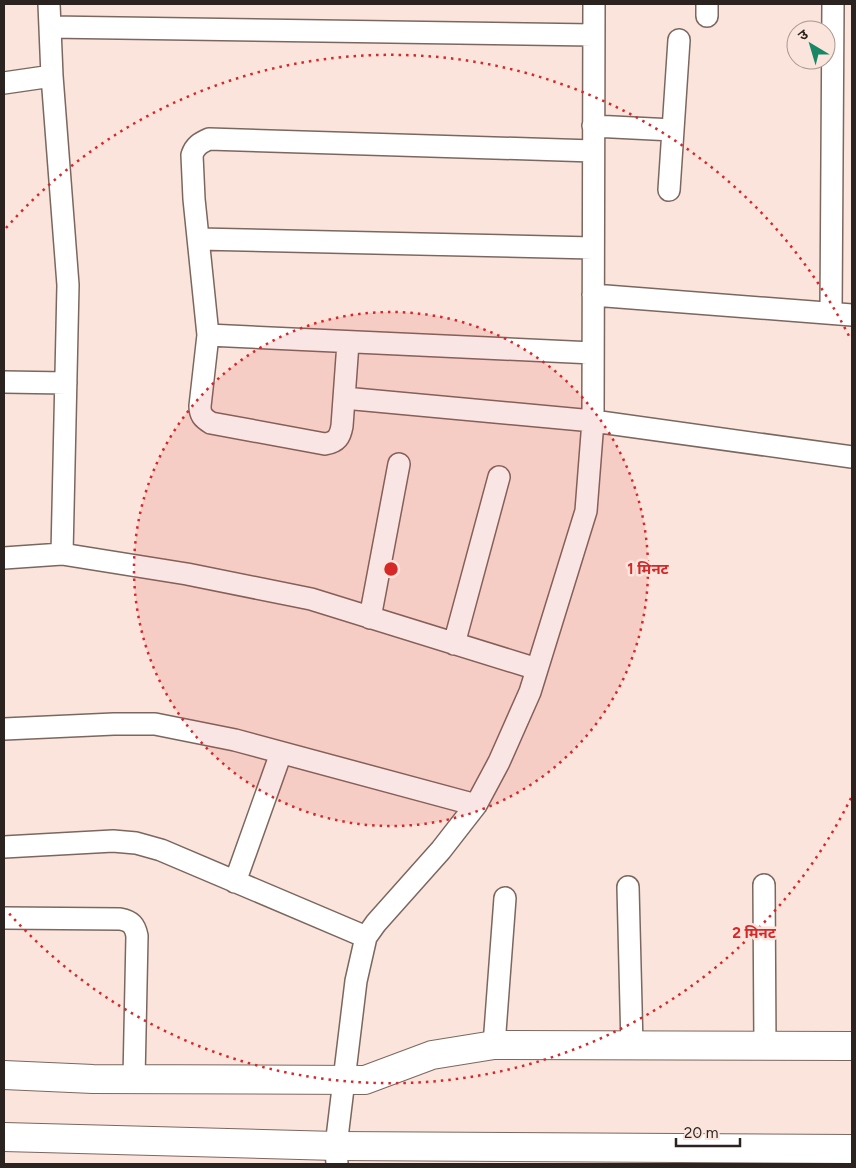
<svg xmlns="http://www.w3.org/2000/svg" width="856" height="1168" font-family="Figtree,'Noto Sans Devanagari',sans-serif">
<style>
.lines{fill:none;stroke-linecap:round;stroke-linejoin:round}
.minor-casing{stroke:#7b675f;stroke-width:24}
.tertiary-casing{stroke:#7b675f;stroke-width:30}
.minor{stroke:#fff;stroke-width:21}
.tertiary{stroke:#fff;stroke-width:28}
.ring{fill:none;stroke:#d62828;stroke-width:2.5;stroke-dasharray:2.5 5}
.centre{fill:#d62828;stroke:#fbe4db;stroke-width:2.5}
.ring-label{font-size:15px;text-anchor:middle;font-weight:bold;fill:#d62828;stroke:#fbe4db;stroke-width:5;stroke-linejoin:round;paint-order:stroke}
</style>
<rect width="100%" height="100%" fill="#fbe4db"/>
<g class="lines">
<g class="minor-casing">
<path id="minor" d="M49 4 52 76
M707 4V16
M50 27 593 35
M4 83 52 76 68 285 62 554 4 558
M593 126 673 130
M669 190 679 40
M199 239 593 248
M593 295 852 315
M831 313 833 4
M208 335 593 353
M348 343 342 426C340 437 337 442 325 444L211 423C203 418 200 415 200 406L208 335 194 199 192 155C195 146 200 143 209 139L593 151
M4 382 66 383
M344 398 593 421 852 457
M62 554 187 574 311 599 537 669
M370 618 399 464
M454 644 499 477
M4 729 114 724H155L235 740 476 805
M4 847 113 841 136 843 161 850 366 937
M235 882 281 753
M764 885 765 1046
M628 887 632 1046
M4 918 120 919C131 921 135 925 137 936L134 1079
M494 1045 505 898
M337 1164 336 1146 356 981 366 937 376 923 441 850 476 805 499 762 530 692 586 511 593 421 594 4"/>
</g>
<g class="tertiary-casing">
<path id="tertiary" d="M4 1075 93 1079 365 1080 432 1055 494 1045 852 1046
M4 1137 336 1146 852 1149"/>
</g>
<use href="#minor" class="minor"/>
<use href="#tertiary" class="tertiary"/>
</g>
<circle cx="391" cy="569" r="257" fill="#d62828" fill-opacity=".12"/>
<g class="ring">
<circle cx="391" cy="569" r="257"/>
<path d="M851 798A514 514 0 0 1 6 910M6 228A514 514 0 0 1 851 340"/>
</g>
<circle cx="391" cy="569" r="8" class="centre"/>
<g class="ring-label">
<text x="648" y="574">1 मिनट</text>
<text x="754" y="938">2 मिनट</text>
</g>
<rect width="856" height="1168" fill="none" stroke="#2b2320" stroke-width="10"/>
<g transform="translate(811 45) rotate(322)"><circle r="24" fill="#fbe4db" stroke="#a89790"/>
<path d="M0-4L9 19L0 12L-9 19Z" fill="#178766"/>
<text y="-8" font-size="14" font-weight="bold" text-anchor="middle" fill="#2b2320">उ</text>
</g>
<path d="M676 1138v8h64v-8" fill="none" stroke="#2b2320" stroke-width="2.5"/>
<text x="684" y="1138" font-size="15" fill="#2b2320" stroke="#fbe4db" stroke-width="4" paint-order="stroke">20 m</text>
</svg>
